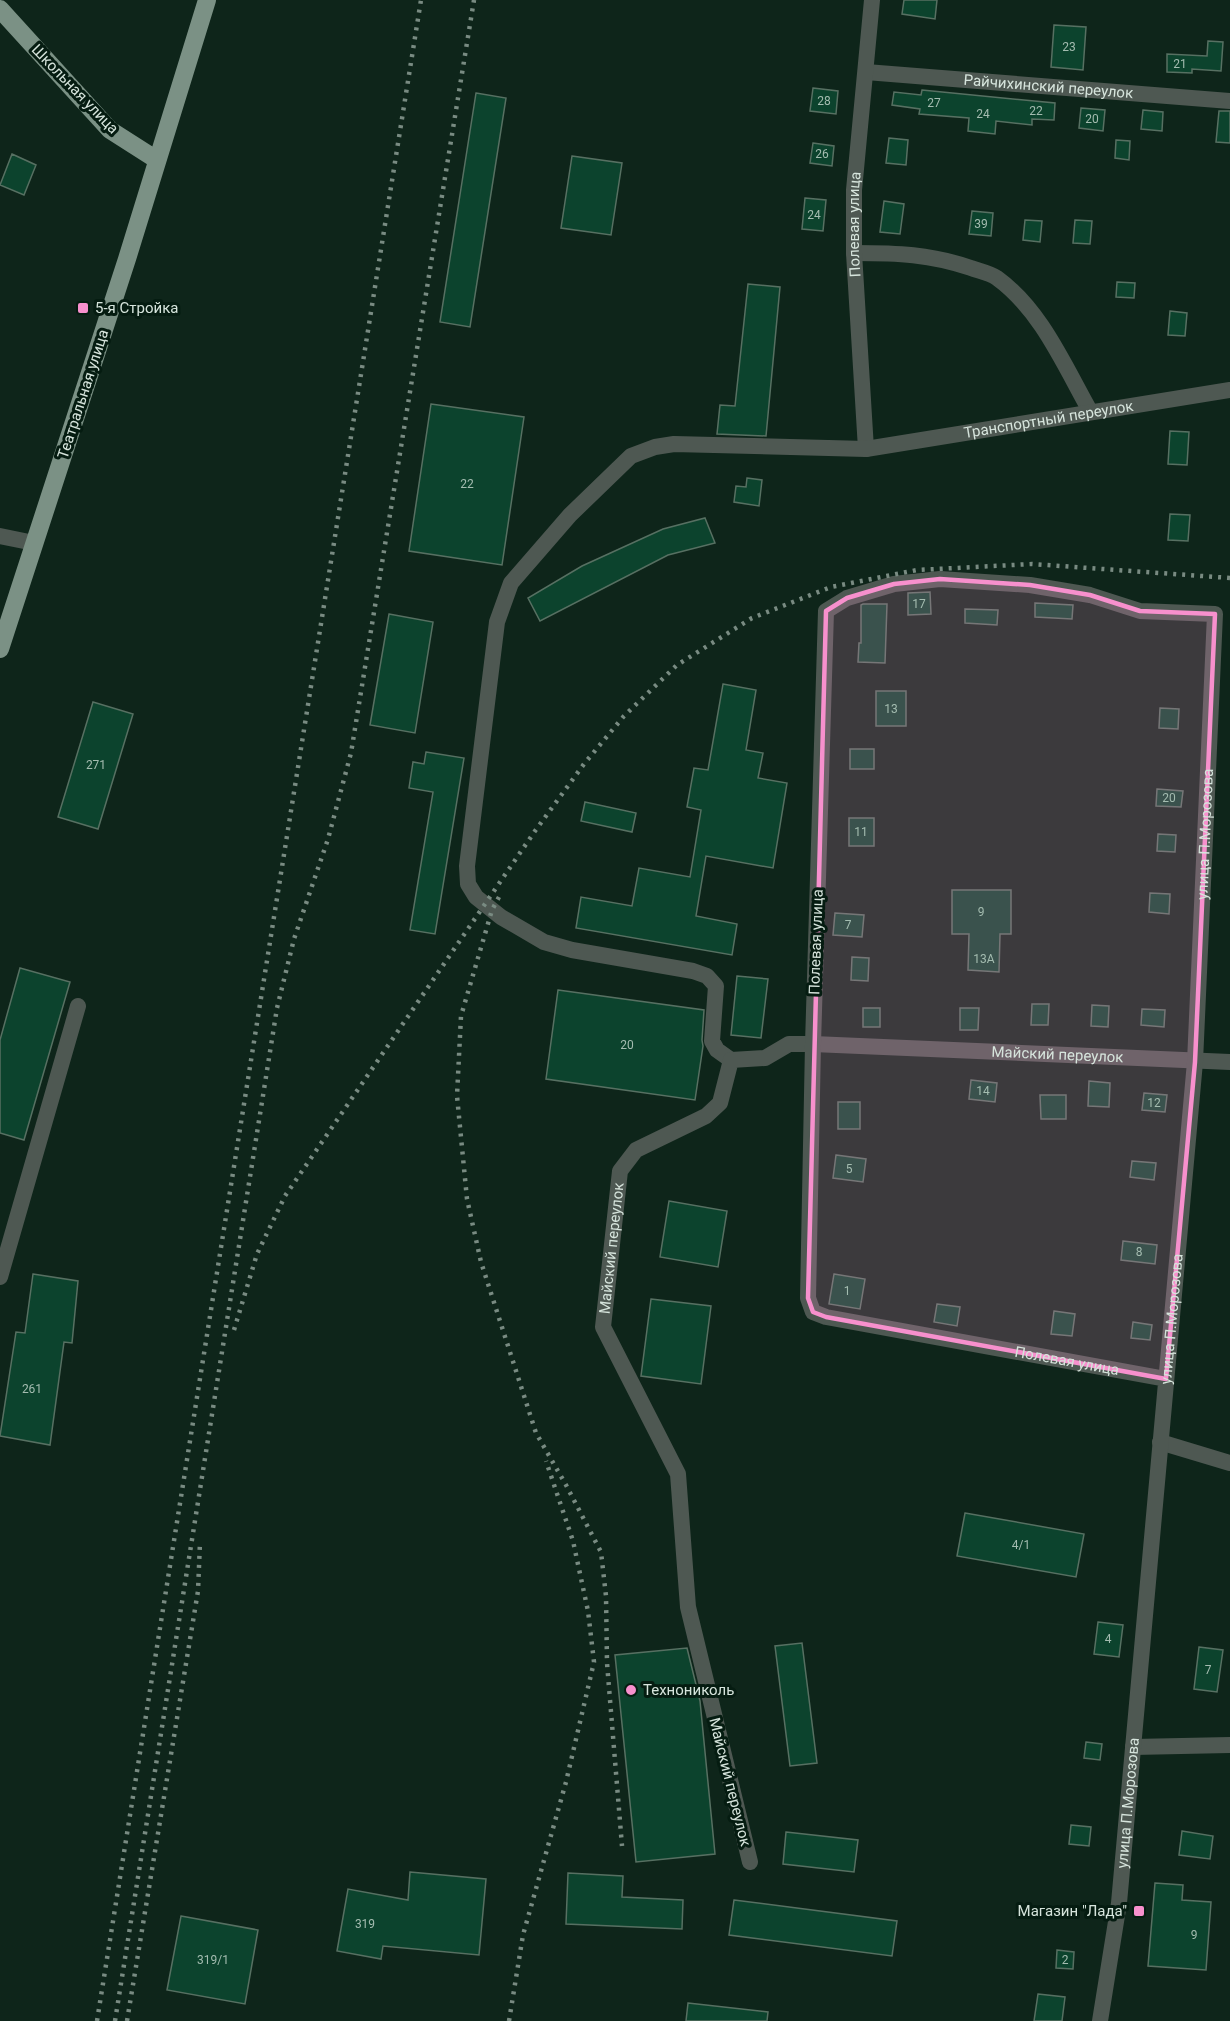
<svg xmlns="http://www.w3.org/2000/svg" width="1230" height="2021" font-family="Roboto,sans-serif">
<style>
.building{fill:#0c432d;stroke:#577062;stroke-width:1.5}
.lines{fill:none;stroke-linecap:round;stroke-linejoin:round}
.minor{stroke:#4e5852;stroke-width:16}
.major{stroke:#7b9185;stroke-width:18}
.rail{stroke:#798b82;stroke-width:4.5;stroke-dasharray:3 6;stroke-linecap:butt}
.marked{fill:#f790cd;fill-opacity:0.2;stroke:#f790cd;stroke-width:4.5;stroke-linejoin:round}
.poi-dot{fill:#f790cd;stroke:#051c11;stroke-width:2}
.labels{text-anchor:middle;stroke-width:6;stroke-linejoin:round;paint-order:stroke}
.number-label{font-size:12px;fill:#a4bcb0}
.street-label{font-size:15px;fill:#d6e4dc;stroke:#051c11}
.poi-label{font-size:15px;fill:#d6e4dc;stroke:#051c11;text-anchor:start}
</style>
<rect width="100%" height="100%" fill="#0e251a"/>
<path class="building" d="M904 0H937L935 19 902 14Z
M1054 25 1086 27 1083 70 1051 67Z
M1208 41 1223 42 1221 71 1192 69V73L1167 72V54L1207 56Z
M813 88 838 91 836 114 810 111Z
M922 90 1055 103 1054 120 1032 119V125L996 121 995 134 968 131 969 118 919 114 920 109 892 105 894 92 921 95Z
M476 93 506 98 470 327 440 322Z
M1081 108 1105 110 1103 131 1079 128Z
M1143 110 1163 112 1162 131 1141 129Z
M1219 111H1230V143L1216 142Z
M889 138 908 140 906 165 886 163Z
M1116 140 1130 141 1129 160 1115 158Z
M813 143 834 146 832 166 810 163Z
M12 154 36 165 24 195 0 185Z
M572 156 622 163 611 235 561 228Z
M805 198 826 200 823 231 802 229Z
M884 201 904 204 900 234 880 232Z
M972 211 993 213 991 236 969 234Z
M1025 220 1042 221 1040 242 1023 240Z
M1075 220 1092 221 1090 244 1073 243Z
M1117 282 1135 283 1134 298 1116 297Z
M748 284 780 287 766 436 717 434 720 405 735 406Z
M1170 311 1187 313 1185 336 1168 335Z
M431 404 524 417 502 565 409 551Z
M1170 431 1189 432 1187 465 1168 464Z
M747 478 762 480 759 506 734 502 736 486 746 487Z
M1170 514 1190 515 1188 541 1168 540Z
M705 518 715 543 668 555 540 621 528 598 582 566 663 529Z
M930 592 931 614 908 615V593Z
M1035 603 1073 605 1072 619 1035 617Z
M863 604H887L885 663 858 662 859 643H861V605Z
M965 609 998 610 997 625 965 623Z
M389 614 433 622 415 733 370 725Z
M723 684 756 690 746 750 763 753 758 778 787 783 773 868 706 856 696 916 737 924 732 955 576 928 581 897 632 906 639 868 690 877 701 810 687 807 694 768 708 770Z
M876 691H906V726H876Z
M93 702 133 714 98 829 58 817Z
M1160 708 1179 709 1178 729 1159 728Z
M850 749H874V769H850Z
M426 752 464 758 435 934 410 930 433 792 409 788 413 762 424 764Z
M1157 789 1183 791 1181 807 1156 806Z
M585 802 636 813 632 832 581 821Z
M849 818H874V846H849Z
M1158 834 1176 835 1175 852 1157 851Z
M952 890H1011V934H1000L999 972 968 970 969 934H952Z
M1150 893 1170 894 1169 914 1149 912Z
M835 913 864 915 862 937 833 935Z
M852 957 869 958 868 981 851 980Z
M20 968 70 982 24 1140 0 1133V1040Z
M737 976 768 979 761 1038 731 1035Z
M558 990 704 1010 702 1040 703 1046 695 1100 546 1079Z
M1032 1004H1049L1048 1025H1031Z
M1092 1005 1109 1006 1108 1027 1091 1026Z
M863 1008H880V1027H863Z
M960 1008H979L978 1030H960Z
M1142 1009 1165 1010 1164 1027 1141 1025Z
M971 1080 997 1083 995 1102 969 1099Z
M1089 1081 1110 1083 1109 1107 1088 1106Z
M1144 1093 1167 1095 1165 1112 1142 1110Z
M1040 1095H1066V1119H1041Z
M838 1102H860V1129H838Z
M836 1155 866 1159 863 1182 833 1178Z
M1132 1161 1156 1163 1154 1180 1130 1177Z
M669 1201 727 1211 718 1267 660 1257Z
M1123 1241 1157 1245 1155 1264 1121 1260Z
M33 1274 78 1281 72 1343 64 1342 50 1445 0 1436 16 1332 25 1333Z
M834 1274 865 1279 860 1309 829 1304Z
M651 1299 711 1306 701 1384 641 1376Z
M937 1304 960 1307 957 1326 934 1322Z
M1054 1311 1075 1314 1072 1336 1051 1334Z
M1133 1322 1152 1325 1150 1340 1131 1338Z
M965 1513 1084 1534 1076 1577 957 1556Z
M1098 1622 1123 1625 1119 1657 1094 1654Z
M802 1643 817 1763 790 1766 775 1646Z
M1199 1647 1223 1650 1217 1692 1194 1689Z
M687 1648 700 1701 715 1854 636 1862 615 1655Z
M1086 1742 1102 1744 1100 1760 1084 1758Z
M1071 1825 1091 1827 1089 1846 1069 1844Z
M1182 1831 1213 1836 1210 1859 1179 1855Z
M786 1832 858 1840 854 1872 783 1864Z
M410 1872 486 1879 479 1955 383 1946 381 1959 337 1951 348 1889 408 1900Z
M568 1873 623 1876 622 1897 683 1900 682 1929 566 1924Z
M1155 1883 1183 1885 1182 1900 1211 1902 1206 1970 1148 1966Z
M734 1900 897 1921 892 1956 729 1935Z
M181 1916 258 1930 245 2004 167 1990Z
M1057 1950 1074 1952 1073 1969 1056 1968Z
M1038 1994 1065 1997 1062 2021H1034Z
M688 2003 768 2012 767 2021H686Z"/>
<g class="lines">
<g class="minor">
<path id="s1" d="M866 72 1230 101"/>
<path d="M854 253C897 253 930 254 971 268 979 271 990 273 997 278 1041 310 1064 365 1090 411"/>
<path id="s2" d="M866 449 854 253V190L872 0"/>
<path d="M0 536 34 543"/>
<path id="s3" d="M731 1060 717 1050 712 1041 716 986 707 976 693 971 572 950 544 942 501 917 476 897 468 884 467 866 497 622 511 583 570 515 631 456 655 447 674 444 866 449 1230 390"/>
<path d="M0 1277 78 1006"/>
<path d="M1160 1442 1230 1463"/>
<path d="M1133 1747 1230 1745"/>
<path id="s4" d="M750 1862 688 1607 678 1474 603 1327 620 1171 636 1150 706 1116 720 1103 731 1060 765 1058 789 1044H813L1230 1062"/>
<path id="s5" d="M1100 2021 1119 1903 1195 1062 1215 614 1140 611 1090 595 1030 585 940 579 894 584 847 598 826 611 813 1044 808 1298 813 1312 826 1317 1166 1379"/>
</g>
<path class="major" d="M0 9 110 130 157 160
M0 649 127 259 207 0"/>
<path class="rail" d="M499 897 492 910 461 1016 457 1096 467 1199 481 1262 536 1433 566 1485 601 1552 606 1596 607 1663 622 1846
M234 1330 257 1254 285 1196 535 831 584 764 624 716 677 665 752 618 831 587 917 570 1032 564 1230 578
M97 2021 421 0
M115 2021 277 1008 294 939 328 839 351 753 474 0
M127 2021 198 1591 200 1542
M509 2021 523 1935 566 1782 594 1662 588 1611 573 1541 546 1461"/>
</g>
<path class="marked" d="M940 579 1030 585 1090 595 1140 611 1215 614 1195 1062 1166 1379 826 1317 813 1312 808 1298 826 611 847 598 894 584Z"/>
<g class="poi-dot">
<rect x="77" y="302" width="12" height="12" rx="3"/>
<circle cx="631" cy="1690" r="6"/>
<rect x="1133" y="1905" width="12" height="12" rx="3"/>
</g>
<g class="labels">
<g class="number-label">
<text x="1069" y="51">23</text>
<text x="1180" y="68">21</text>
<text x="824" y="105">28</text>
<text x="934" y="107">27</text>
<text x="1036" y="115">22</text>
<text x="983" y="118">24</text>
<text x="1092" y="123">20</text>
<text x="822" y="158">26</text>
<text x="814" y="219">24</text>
<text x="981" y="228">39</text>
<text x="467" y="488">22</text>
<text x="919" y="608">17</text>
<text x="891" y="713">13</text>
<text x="96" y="769">271</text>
<text x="1169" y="802">20</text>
<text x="861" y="836">11</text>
<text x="981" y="916">9</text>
<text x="848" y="929">7</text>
<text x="984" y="963">13А</text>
<text x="627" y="1049">20</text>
<text x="983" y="1095">14</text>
<text x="1154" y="1107">12</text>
<text x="849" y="1173">5</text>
<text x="1139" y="1256">8</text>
<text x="847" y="1295">1</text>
<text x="32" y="1393">261</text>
<text x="1021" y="1549">4/1</text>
<text x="1108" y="1643">4</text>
<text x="1208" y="1674">7</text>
<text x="365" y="1928">319</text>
<text x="1194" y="1939">9</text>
<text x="213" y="1964">319/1</text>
<text x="1065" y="1964">2</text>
</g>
<g class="street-label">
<text dy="5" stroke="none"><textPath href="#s1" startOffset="183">Райчихинский переулок</textPath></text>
<text transform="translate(75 89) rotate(46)" y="5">Школьная улица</text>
<text dy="5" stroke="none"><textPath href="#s2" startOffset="225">Полевая улица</textPath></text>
<text transform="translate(83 394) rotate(-72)" y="5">Театральная улица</text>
<text dy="5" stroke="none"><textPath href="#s3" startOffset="1262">Транспортный переулок</textPath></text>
<text dy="5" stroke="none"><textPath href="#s5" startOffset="1192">улица П.Морозова</textPath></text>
<text transform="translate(816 942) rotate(-88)" y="5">Полевая улица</text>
<text dy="5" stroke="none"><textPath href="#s4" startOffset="1216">Майский переулок</textPath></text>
<text dy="5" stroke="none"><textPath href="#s4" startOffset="640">Майский переулок</textPath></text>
<text dy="5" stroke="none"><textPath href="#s5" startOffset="706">улица П.Морозова</textPath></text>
<text dy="5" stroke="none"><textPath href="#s5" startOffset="2772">Полевая улица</textPath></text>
<text transform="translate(730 1782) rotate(76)" y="5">Майский переулок</text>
<text dy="5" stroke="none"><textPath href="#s5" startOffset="220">улица П.Морозова</textPath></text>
</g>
<g class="poi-label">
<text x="95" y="313">5-я Стройка</text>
<text x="643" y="1695">Технониколь</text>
<text x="1127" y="1916" text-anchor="end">Магазин "Лада"</text>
</g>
</g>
</svg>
